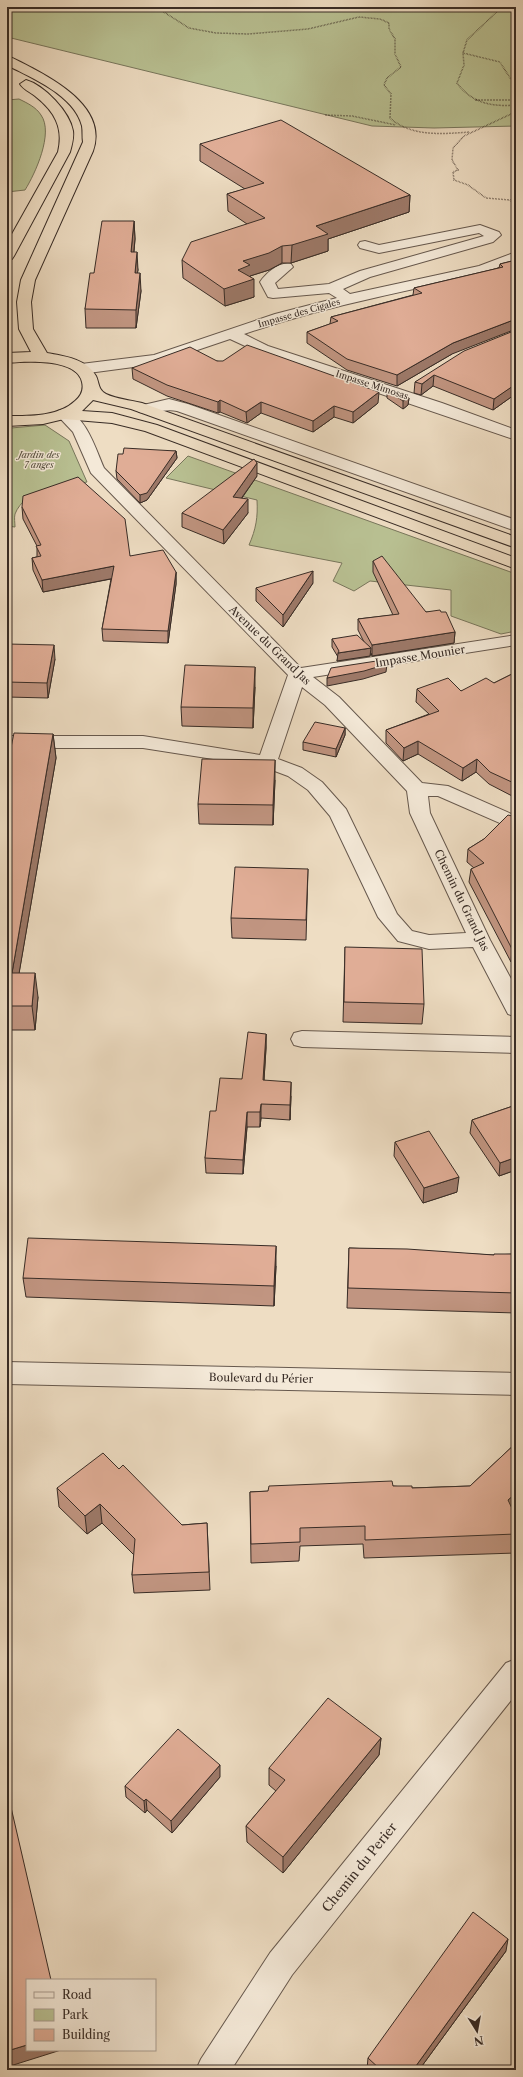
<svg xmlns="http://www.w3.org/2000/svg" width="523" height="2077" font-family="'Libre Caslon Text',serif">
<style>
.green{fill:#b9c193;stroke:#78765c}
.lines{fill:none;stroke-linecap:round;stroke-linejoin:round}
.minor-casing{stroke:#66584d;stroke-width:2}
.highway-casing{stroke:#382c26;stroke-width:2}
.path{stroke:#382c26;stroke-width:1.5;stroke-dasharray:0.5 1;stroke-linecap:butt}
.minor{fill:#f4e9d8;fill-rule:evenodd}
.highway{fill:#eeddc3;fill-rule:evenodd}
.wall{fill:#c19581;stroke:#382c26}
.shaded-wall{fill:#9d7969;stroke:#382c26}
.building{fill:#e0ad96;stroke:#382c26}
.labels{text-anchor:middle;stroke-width:3;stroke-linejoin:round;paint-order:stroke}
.far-street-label{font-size:9px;fill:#382c26;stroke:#f4e9d8}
.far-park-label{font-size:9px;font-style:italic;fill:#585141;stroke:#f4e9d8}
.street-label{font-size:11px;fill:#382c26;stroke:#f4e9d8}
.near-street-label{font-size:13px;fill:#382c26;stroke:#f4e9d8}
</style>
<rect width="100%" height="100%" fill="#eeddc3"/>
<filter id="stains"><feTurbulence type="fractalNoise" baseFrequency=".005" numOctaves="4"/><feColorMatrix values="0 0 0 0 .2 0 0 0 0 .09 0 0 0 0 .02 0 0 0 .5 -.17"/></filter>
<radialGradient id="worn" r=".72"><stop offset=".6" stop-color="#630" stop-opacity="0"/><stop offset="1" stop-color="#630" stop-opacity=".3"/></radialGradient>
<path class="green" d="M7 7H516V126L434 128 372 126 7 37Z
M19 99C27 103 36 107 41 115 54 133 35 174 25 190L7 192V100Z
M45 425 69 441 87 482C63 487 25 488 15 514 14 518 15 523 15 527L7 526V433L11 428Z
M188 456 516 574V631L501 634 451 616V590L370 581 354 591 333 581 342 563 249 545C256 529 258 517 257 500L166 478Z"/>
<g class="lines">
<g class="minor-casing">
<path id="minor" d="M480 225 499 232 501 235 493 242 370 277 343 289 350 294 479 266 516 252V261C472 278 425 286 378 297 333 307 288 319 244 334L268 346 442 403 516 430V440L258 352 230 339 156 364 81 374 76 372 73 369 76 366 81 364 154 355 275 314 337 298 329 293 273 298 268 297 260 282C266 273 280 261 291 264L293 267 275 283 278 289 329 284 360 271 484 236 479 233 379 253 360 248 358 245 360 242 365 241 379 245Z
M169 399 188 404 516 520V531L177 411C164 408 152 415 139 412L137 409 139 406Z
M64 409C86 415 96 450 104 468L301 668 516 635V645L313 677 339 697 422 783 448 786 516 816V830L438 796H428L430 813 490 940 516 988V1017L508 1014 473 947 429 949 398 941 378 917 330 816 308 790 288 776 264 767 143 748H7V736H143L260 755 288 675 91 473 73 432 56 414 58 411ZM302 687 325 705 407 791 410 813 466 933 429 935 412 931 397 914 346 809 322 782 302 768 278 759Z
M302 1031 516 1037V1053L302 1047 294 1045 291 1039 294 1033Z
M7 1362 516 1373V1395L7 1384Z
M516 1659V1694L292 1975 231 2070H196L201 2059 270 1953 506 1663Z"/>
</g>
<g class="highway-casing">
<path id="highway" d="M7 56C16 59 24 64 32 68 62 84 107 111 93 151L35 280 31 302 33 329 47 353C64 356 87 359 96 376 99 382 98 390 106 394 116 399 130 400 142 403L516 537V548L131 409 93 400 82 411 112 413 157 425 516 558V569L145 431 112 423 64 419 43 424 7 426V416C29 416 58 417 75 401 81 396 84 390 82 382 77 358 26 361 7 363V353L31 352 19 329 17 302 21 280 83 142C82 137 83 131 82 126 74 95 33 79 7 65Z
M26 80C44 85 70 112 73 131 74 138 72 145 70 152L14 256 12 259 7 260V243L58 152C64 127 54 111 35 96 30 92 23 89 20 84Z"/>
</g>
<path class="path" d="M156 7 189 28 216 33 248 34 308 29 359 17 380 19 389 23V29L395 39V54L401 67 387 78 384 85 391 94 390 118C411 137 443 134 470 132
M502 7 467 40 463 53 464 65 457 83C472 103 491 107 516 105L511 114 464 136 453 148 452 160 458 170 453 172 454 180 468 185 486 198 510 200 516 206
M463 53 500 62 510 78 516 83
M475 100H516
M325 115 352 116 396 125"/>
<use href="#minor" class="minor"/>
<use href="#highway" class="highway"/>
</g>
<path class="wall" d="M200 144 410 195 409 212 328 239V251L291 263H282L269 270 250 276 254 297 225 306 183 278 182 260 247 224 228 211 227 194 245 189 200 161Z
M134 221 135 239 134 252 138 270 137 273 141 291 136 328H86L85 309 94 273Z
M516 260 452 354 397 386 347 370 307 343V332L330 324 331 317 413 295 414 288 499 268 500 264Z
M516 330V396L514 395 493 410 433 386 421 395 414 393 415 382Z
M217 361 378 403 353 423 334 417 313 432 261 413 247 423 220 412 218 413 167 396 133 379 132 368Z
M387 390 409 398 408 405 403 409 387 398Z
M176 451 177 458 147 500 140 503 117 479 116 471 123 454Z
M257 476 242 498 248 513 224 544 182 527V513Z
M22 507 130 556 176 572V584L168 643 103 641 102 629 111 579 43 592 33 570 32 558 37 557V546L23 519Z
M373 561 426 612H441L455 632 454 643 372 656 371 653 370 656 337 661 338 657 332 647V639L364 642 358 630V619L393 615 373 572Z
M313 583 283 627 256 601V588Z
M7 644 55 659 48 698 7 697Z
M516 672V798L489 784 476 772 462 781 418 754 403 761 386 743V730L429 714 416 702 417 689 461 691 494 683Z
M255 687 253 728 182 726 181 707Z
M345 728V735L336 757 303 750V742Z
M53 734 56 758 19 973 38 997 35 1030H7V767Z
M275 780 273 825 199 824 198 804Z
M516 817V959L511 962 469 882 471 869 474 868 467 862 468 849 484 839Z
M308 869 306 940 232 938 231 918Z
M345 947 424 1004 422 1024 343 1022Z
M266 1034V1048L264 1080 291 1096 290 1120 261 1118 260 1127H247L243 1174 206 1173 205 1158 216 1111 242 1079Z
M516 1105V1172L514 1173 513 1171 499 1176 470 1133 472 1120Z
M395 1142 457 1192 423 1203 394 1156Z
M349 1248 494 1255 516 1254V1313L347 1308Z
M276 1266 274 1306 26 1297 23 1278Z
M516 1443V1509L513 1511 516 1517V1553L364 1558 363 1544 300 1546 299 1561 251 1563 250 1492 393 1486 412 1488 470 1486Z
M119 1469 182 1525 207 1523 210 1590 134 1593 132 1575 134 1555 102 1523 87 1534 59 1507 57 1488Z
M381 1738 379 1755 283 1873 247 1842 246 1826 276 1791 269 1785V1768Z
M220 1777 172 1833 147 1810 145 1813 126 1797 125 1786Z
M506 1951 419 2070H368L367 2069 368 2058Z"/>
<path class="shaded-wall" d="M410 195 409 212 328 239V251L291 263 292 245 316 226Z
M134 221 135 239 132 270 131 252Z
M282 246V263L269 270 250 276V280L254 279V297L225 306 224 289 238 270 243 261Z
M137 252 138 270 135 291V273Z
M140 273 141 291 136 328V310Z
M516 319V329L452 354 397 386V375L453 343Z
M434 375 433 386 421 395 422 384Z
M515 384 514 395 493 410 494 399Z
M379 392 378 403 353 423V412Z
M409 398 408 405 403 409V401Z
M220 400V412L218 413V402Z
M261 402V413L247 423 246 412Z
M334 406V417L313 432V421Z
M176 451 177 458 147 500 140 503V495Z
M257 463V476L233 510V497Z
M248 499V513L224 544 223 530Z
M114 566 115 578 43 592 42 580Z
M313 571V583L283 627V615Z
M176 572V584L168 643V631Z
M455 632 454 643 372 656V645Z
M54 645 55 659 48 698 47 683Z
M371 648 370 656 337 661 338 653Z
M387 664 386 672 363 679 327 686V678Z
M255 667V687L253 728V708Z
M345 728V735L336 757V749Z
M53 734 56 758 15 997 12 973Z
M418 741V754L403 761 404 748Z
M477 759 476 772 462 781 463 768Z
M275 760V780L273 825V805Z
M516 947V959L511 962 512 949Z
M35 973 38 997 35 1030 32 1006Z
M266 1034V1048L263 1095V1080Z
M291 1082V1096L290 1120V1105Z
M261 1104V1118L260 1127V1112Z
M247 1112V1127L243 1174V1160Z
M514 1158 513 1171 499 1176 500 1163Z
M516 1160V1172L514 1173Z
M459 1177 457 1192 423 1203 424 1188Z
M276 1246V1266L274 1306V1286Z
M516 1493V1509L505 1519 508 1500Z
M100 1504 102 1523 87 1534 85 1516Z
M381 1738 379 1755 283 1873V1857Z
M220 1765V1777L172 1833 171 1821Z
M146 1799 147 1810 145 1813 144 1801Z
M508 1939 506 1951 419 2070H413Z
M27 2045V2050H61L7 2067V2051Z"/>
<path class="building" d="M281 120 410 195 316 226 328 234 292 245 282 246 269 253 243 261 250 265 238 270 254 279 224 289 182 260 191 242 265 218 227 194 264 183 200 144Z
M102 221H134L131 252H137L135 273H140L136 310 85 309 90 273H94Z
M516 260V319L453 343 397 375 347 359 307 332 338 321 331 317 422 293 414 288 503 267 500 264Z
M516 330V384L494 399 434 375 422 384 415 382 464 351Z
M247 345 379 392 353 412 334 406 313 421 261 402 246 412 220 400 218 402 167 385 132 368 190 347 217 361H223Z
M387 390 409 398 403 401Z
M124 448 176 451 147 493 140 495 116 471 118 454H123Z
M254 459 257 463 233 497 248 499 223 530 182 513Z
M78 477 125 519 130 556 163 550 176 572 168 631 102 629 114 566 42 580 32 558 41 556 36 546 41 545 22 507 23 496Z
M382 556 426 612 440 610 441 612H446L455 632 372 645 358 619 399 614 373 561Z
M313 571 283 615 256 588Z
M357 635 371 648 338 653 339 651 332 639Z
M7 644 54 645 47 683 7 682Z
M383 660 387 664 364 671 327 678 331 668Z
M185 665 255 667 253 708 181 707Z
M516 672V784L490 772 477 759 463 768 418 741 404 748 386 730 439 711 417 689 448 678 461 691 486 678 494 683Z
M315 722 345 728 336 749 303 742Z
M14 733 53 734 12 973H35L32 1006H7V767Z
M202 759 275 760 273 805 198 804Z
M508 815 516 817V947L512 949 471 869 484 863 468 849 484 839Z
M235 867 308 869 306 920 231 918Z
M345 947 422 949 424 1004 344 1002Z
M248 1032 266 1034 263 1080 291 1082 290 1105 261 1104 260 1112H247L243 1160 205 1158 210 1111H216L220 1078 242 1079Z
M516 1105V1160L514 1158 500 1163 472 1120Z
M429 1131 459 1177 424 1188 395 1142Z
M28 1238 276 1246 274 1286 23 1278Z
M349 1248 407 1249 494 1255V1254H516V1293L348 1288Z
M516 1443V1493L508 1500 516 1517V1534L365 1540V1526L300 1528V1542L251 1544 250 1492 268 1491 269 1486 392 1481 393 1486H412V1488L470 1486Z
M103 1453 119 1469 123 1465 182 1525 207 1523 209 1572 132 1575 135 1539 100 1504 85 1516 57 1488Z
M328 1698 381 1738 283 1857 246 1826 285 1780 269 1768Z
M178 1729 220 1765 171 1821 146 1799 144 1801 125 1786Z
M7 1790 51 1980H27V2045L7 2051Z
M473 1912 508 1939 413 2070H381L368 2058Z"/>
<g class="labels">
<g class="far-street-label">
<text transform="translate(299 313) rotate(-16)" y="3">Impasse des Cigales</text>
<text transform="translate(372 385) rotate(18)" y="3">Impasse Mimosas</text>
</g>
<g class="far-park-label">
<text x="39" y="458">Jardin des<tspan x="39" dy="10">7 anges</tspan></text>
</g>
<g class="street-label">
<text transform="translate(270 645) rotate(44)" y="4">Avenue du Grand Jas</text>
<text transform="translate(420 656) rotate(-9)" y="4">Impasse Mounier</text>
<text transform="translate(462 900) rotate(64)" y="4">Chemin du Grand Jas</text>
<text transform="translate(261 1378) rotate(1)" y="4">Boulevard du Périer</text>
</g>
<g class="near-street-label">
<text transform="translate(359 1867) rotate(-51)" y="5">Chemin du Perier</text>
</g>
</g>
<rect width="523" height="2077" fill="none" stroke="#eeddc3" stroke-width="24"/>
<rect x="8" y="8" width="507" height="2061" fill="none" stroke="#382c26" stroke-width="2"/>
<rect x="12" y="12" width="499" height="2053" fill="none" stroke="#382c26"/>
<rect x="26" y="1979" width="130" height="72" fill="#f4e9d8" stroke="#a99d91"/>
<rect x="34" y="1992" width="20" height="6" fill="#f4e9d8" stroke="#a99d91"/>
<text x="62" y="1999" font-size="12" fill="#382c26">Road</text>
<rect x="34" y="2009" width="20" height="12" fill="#b9c193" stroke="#a99d91"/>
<text x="62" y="2019" font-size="12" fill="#382c26">Park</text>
<rect x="34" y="2029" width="20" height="12" fill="#e0ad96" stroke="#a99d91"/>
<text x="62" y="2039" font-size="12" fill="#382c26">Building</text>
<g transform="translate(477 2031) rotate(169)" stroke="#f4e9d8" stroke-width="3" paint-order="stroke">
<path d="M0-3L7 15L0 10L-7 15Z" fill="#382c26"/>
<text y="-6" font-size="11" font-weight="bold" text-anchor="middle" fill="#382c26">N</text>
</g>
<rect width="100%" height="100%" filter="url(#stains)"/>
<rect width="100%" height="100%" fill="url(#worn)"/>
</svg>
